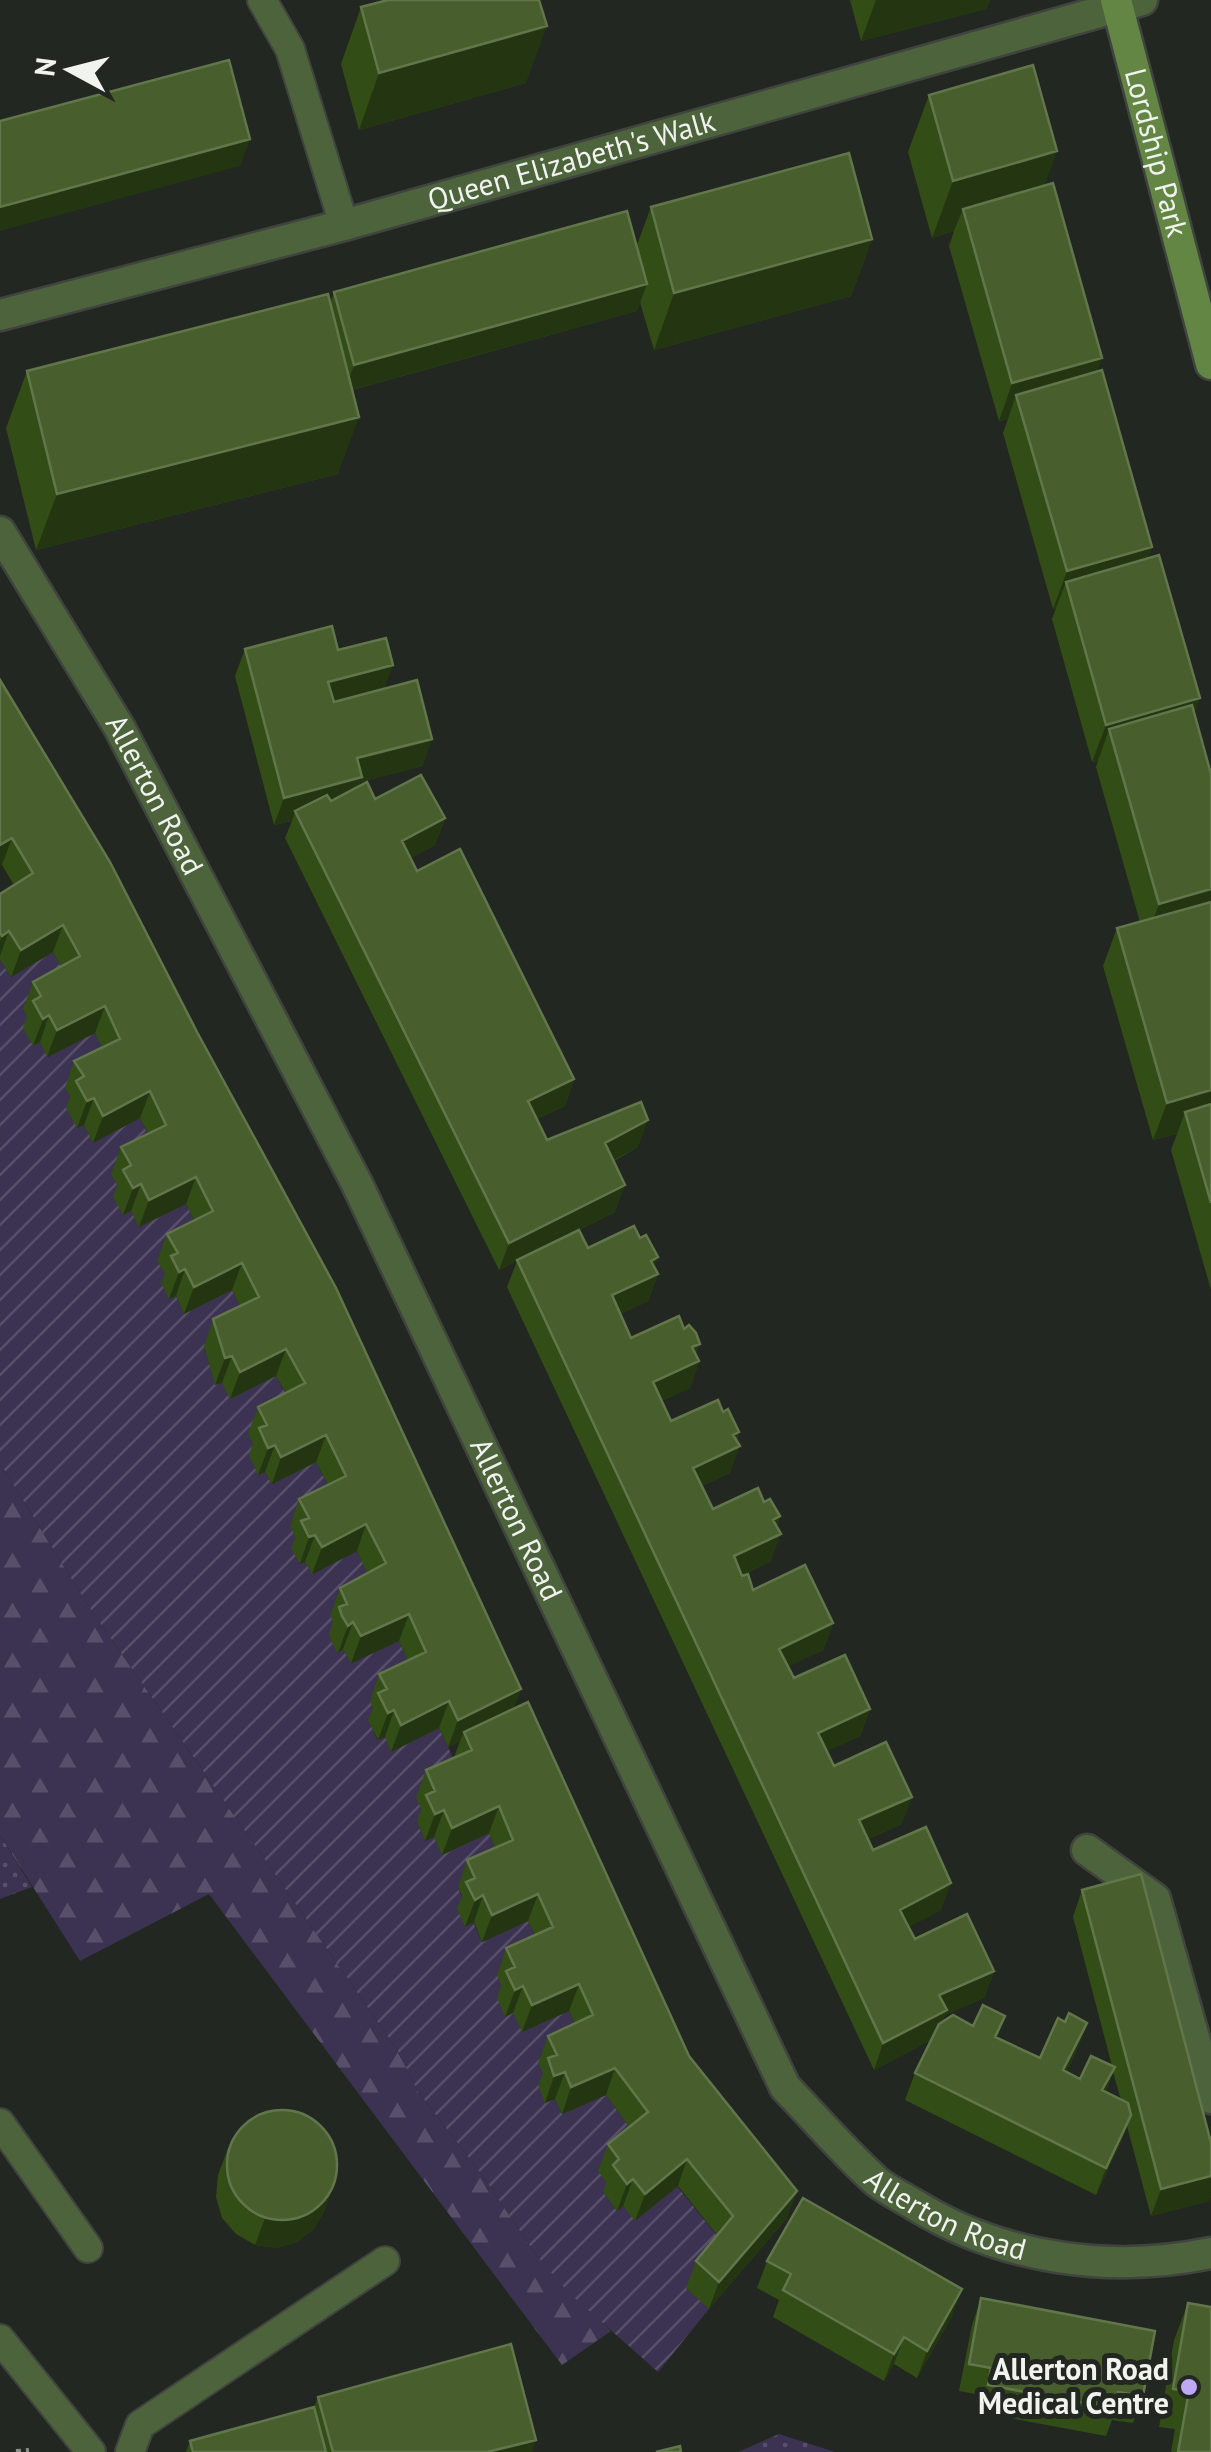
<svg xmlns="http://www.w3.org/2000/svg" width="1211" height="2452" font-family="'PT Sans',sans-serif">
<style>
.grass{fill:url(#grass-dots)}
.forest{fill:url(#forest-firs)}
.garden{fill:url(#garden-furrows)}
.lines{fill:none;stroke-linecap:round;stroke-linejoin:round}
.lane-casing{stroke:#40443e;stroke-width:32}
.street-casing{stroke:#40443e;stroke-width:35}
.secondary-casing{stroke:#40443e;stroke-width:35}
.path{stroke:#8b8f89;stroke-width:6;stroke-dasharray:5 5;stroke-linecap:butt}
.lane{stroke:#4d633c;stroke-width:28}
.street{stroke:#4d633c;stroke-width:30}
.secondary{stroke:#638645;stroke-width:30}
.wall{fill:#334d16;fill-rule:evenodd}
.shaded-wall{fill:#243611}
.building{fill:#485e2d;stroke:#62764c;stroke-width:2.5}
.poi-dot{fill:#bfa8f4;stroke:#232721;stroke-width:4}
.labels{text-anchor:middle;stroke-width:10;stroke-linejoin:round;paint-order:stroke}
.street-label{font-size:30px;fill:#f0f3ee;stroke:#232721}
.poi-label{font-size:30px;font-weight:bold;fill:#f0f3ee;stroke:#232721;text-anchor:end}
</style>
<defs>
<pattern id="grass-dots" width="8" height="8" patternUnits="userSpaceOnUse" patternTransform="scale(2.5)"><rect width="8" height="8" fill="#3c3251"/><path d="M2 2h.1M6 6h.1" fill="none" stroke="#58506a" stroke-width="1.8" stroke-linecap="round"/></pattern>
<pattern id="forest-firs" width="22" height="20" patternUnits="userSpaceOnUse" patternTransform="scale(2.5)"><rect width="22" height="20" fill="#3c3251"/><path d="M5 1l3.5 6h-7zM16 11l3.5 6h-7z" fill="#58506a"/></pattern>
<pattern id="garden-furrows" width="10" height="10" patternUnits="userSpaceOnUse" patternTransform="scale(2.5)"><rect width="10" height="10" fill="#3c3251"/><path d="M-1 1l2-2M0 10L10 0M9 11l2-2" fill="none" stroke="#58506a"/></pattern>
</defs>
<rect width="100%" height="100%" fill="#232721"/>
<path class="grass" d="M0 1835 32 1887 0 1899Z
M779 2434 835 2452H738Z"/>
<path class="forest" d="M0 1463 89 1607 398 2051 417 2090 482 2175 537 2256 611 2331 562 2365 209 1894 80 1961 0 1835Z"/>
<path class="garden" d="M53 952 70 983 31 1023 48 1057 95 1033 103 1048 74 1103 77 1128 84 1125 93 1142 140 1118 156 1152 131 1211 139 1226 186 1204 203 1238 168 1280 184 1313 232 1290 249 1324 204 1346 215 1384 276 1376 295 1410 249 1434 257 1452 250 1456 258 1474 265 1472 272 1484 316 1462 337 1503 299 1545V1564L305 1562 313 1574 357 1551 376 1590 338 1631V1652L343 1649 352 1663 399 1641 416 1679 369 1720 377 1740 385 1737 392 1751 439 1728 462 1777 425 1818 417 1822 425 1841 434 1837 443 1854 489 1833 503 1867 458 1888 482 1942 528 1921 544 1954 513 2013 569 2011 583 2042 547 2082 545 2102 555 2099 562 2114 606 2095 638 2139 603 2192 617 2211 623 2206 636 2220 677 2186 723 2243 709 2309 658 2372 569 2293 537 2256 482 2175 417 2090 398 2051 89 1607 0 1463V960L11 977Z"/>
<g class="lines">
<g class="lane-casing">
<path id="lane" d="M262 0 290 49 344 225
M0 2123 88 2248
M0 2339 91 2452
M130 2452 140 2425 385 2261"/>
</g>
<g class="street-casing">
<g id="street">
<path id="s1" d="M0 315 344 225 1142 0"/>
<path id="s2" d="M0 532 119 727 357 1184 785 2087C815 2118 844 2152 876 2181 887 2190 902 2197 915 2205 1003 2259 1111 2274 1211 2253"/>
<path d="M1087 1850 1155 1899 1211 2098"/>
</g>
</g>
<g class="secondary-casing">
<g id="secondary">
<path id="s3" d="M1116 0 1211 364"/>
</g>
</g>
<path class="path" d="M16 2452 29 2451"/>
<use href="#lane" class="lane"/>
<use href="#street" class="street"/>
<use href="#secondary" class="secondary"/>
</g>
<path class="wall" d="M850 0H990L986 9 861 41Z
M361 7 526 83 359 130 341 64Z
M929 95 1045 185 1097 371 1152 547 1148 558 1200 698 1194 714 1211 774V1290L1171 1150 1177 1134 1153 1140 1103 966 1117 928 1140 922 1096 767 1098 761 1092 762 1052 619 1056 608 1053 609 1003 433 1008 419 999 421 949 246 954 231 932 238 908 152Z
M651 207 872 239 851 296 654 350 640 302 637 311 352 390 338 474 36 550 6 428 27 371 330 303 334 292 637 245Z
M245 649 338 650 384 689 423 766 360 782 359 786 375 799 445 818 435 845 411 858 417 871 574 1079 565 1106 537 1119 547 1140 638 1147 614 1161 615 1212 579 1230 588 1248 654 1267 658 1274 648 1301 620 1314 631 1338 696 1355 699 1361 690 1388 661 1401 671 1421 723 1412 739 1432 730 1473 702 1486 713 1509 764 1502 780 1516 777 1526 771 1561 742 1575 753 1590 833 1623 823 1650 788 1666 794 1678 870 1709 860 1736 827 1751 834 1766 902 1824 868 1839 873 1850 941 1910 908 1927 915 1939 994 1971 984 1998 945 2015 942 2022 973 2026 1005 2016 997 2038 1040 2058 1065 2022 1087 2023 1077 2050 1066 2072 1080 2079 1112 2066 1073 1917 1082 1890 1211 2143V2196L1209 2201 1151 2216 1127 2126 1121 2142 1096 2195 905 2100 915 2073 931 2040 874 2070 507 1287 517 1261 499 1270 285 838 292 821 274 825 235 676ZM1113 2072 1121 2100 1106 2092Z
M0 680 521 1689 513 1709 689 2056 787 2218 709 2309 686 2288 696 2261 717 2235 678 2186 635 2221 623 2206 617 2211 603 2192 606 2182 598 2171 608 2144 629 2127 606 2095 562 2114 555 2099 545 2103 538 2085 543 2073 538 2063 548 2036 575 2024 569 2011 522 2032 513 2013 505 2017 497 1998 501 1985 497 1975 506 1948 535 1935 528 1921 482 1942 474 1922 465 1927 457 1909 462 1896 458 1887 467 1860 495 1848 489 1833 442 1855 434 1837 425 1841 417 1822 421 1809 416 1797 426 1770 454 1757 460 1741 448 1747 439 1728 391 1752 385 1737 378 1740 368 1720 373 1708 370 1701 379 1674 408 1661 399 1641 351 1663 343 1649 338 1653 332 1643 329 1634 333 1622 330 1615 340 1588 367 1573 357 1551 312 1574 305 1562 300 1564 291 1548 295 1537 290 1526 299 1499 328 1485 316 1462 272 1484 265 1472 258 1475 249 1455 253 1444 248 1434 258 1407 286 1393 276 1376 230 1399 222 1383 215 1385 204 1346 213 1319 240 1306 232 1290 184 1314 176 1296 169 1299 161 1283 165 1274 157 1261 167 1234 194 1220 186 1204 139 1227 131 1211 123 1215 113 1197 117 1185 111 1174 121 1147 148 1134 140 1118 93 1143 84 1125 77 1128 66 1108 70 1096 65 1088 74 1061 102 1048 95 1033 47 1057 40 1042 33 1046 23 1028 27 1016 23 1009 33 982 61 967 53 952 11 977 0 960V894L14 885 2 865Z
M228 2148 334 2184 324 2211 314 2229 297 2242 277 2248 255 2245 236 2234 222 2218 216 2197 218 2175Z
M767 2261 952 2316 917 2378 894 2364 884 2381 773 2317 779 2300 757 2288Z
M981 2298 1143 2396 1133 2423 1112 2420 1106 2436 978 2412 981 2395 959 2391 972 2325Z
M1188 2303 1211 2452H1171L1175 2429 1159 2427 1174 2340Z
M318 2397 532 2452H186L190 2441 314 2408Z"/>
<path class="shaded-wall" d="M876 0H990L986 9 861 41Z
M547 26 526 83 359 130 379 73Z
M250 139 240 166 0 231V207Z
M1057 151 1037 208 963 209 954 231 932 238 953 181Z
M872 239 851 296 654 350 674 293Z
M647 284 637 311 344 392 354 365Z
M1102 358 1088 395H1016L1008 419 999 421 1012 383Z
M359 417 338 474 36 550 57 494Z
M1152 547 1138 585 1066 582 1056 608 1053 609 1067 571Z
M393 665 383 692 318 709 328 682Z
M1200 698 1186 736 1109 729 1098 761 1092 762 1106 725Z
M432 739 423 766 360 782 352 804 295 811 292 821 274 825 284 798 357 758Z
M445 818 435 845 393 868 402 841Z
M12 838 2 865 0 866V845Z
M1211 889V923L1145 942 1159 904Z
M63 925 53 952 11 977 21 950Z
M9 931 0 956V941L2 936Z
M105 1006 95 1033 47 1057 57 1030Z
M49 1015 40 1042 33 1046 43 1019Z
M574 1079 565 1106 518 1128 528 1101Z
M1211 1090V1124L1185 1112 1177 1134 1153 1140 1167 1103Z
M150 1091 140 1118 93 1143 103 1116Z
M94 1098 84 1125 77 1128 87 1101Z
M648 1120 638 1147 595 1170 605 1143Z
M196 1177 186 1204 139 1227 149 1200Z
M141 1184 131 1211 123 1215 133 1188Z
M625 1185 615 1212 499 1270 509 1243Z
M658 1257 650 1277 658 1274 648 1301 602 1322 612 1295 651 1261Z
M242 1263 232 1290 184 1314 194 1287Z
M185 1269 176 1296 169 1299 179 1272Z
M700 1344 692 1365 699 1361 690 1388 643 1409 653 1382 692 1347Z
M286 1349 276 1376 230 1399 240 1372Z
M232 1356 222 1383 215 1385 225 1358Z
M739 1432 732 1450 740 1446 730 1473 683 1495 693 1468 733 1435Z
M326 1435 316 1462 272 1484 281 1457Z
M275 1445 265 1472 258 1475 268 1448Z
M780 1516 772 1538 781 1534 771 1561 724 1583 734 1556 773 1520Z
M366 1524 357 1551 312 1574 322 1547Z
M315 1535 305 1562 300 1564 309 1537Z
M409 1614 399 1641 351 1663 361 1636Z
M353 1622 343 1649 338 1653 348 1626Z
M833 1623 823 1650 769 1676 779 1649Z
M521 1689 511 1716 464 1732 460 1741 448 1747 458 1720Z
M449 1701 439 1728 391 1752 401 1725Z
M870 1709 860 1736 808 1760 818 1733Z
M394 1710 385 1737 378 1740 388 1713Z
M912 1797 902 1824 849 1847 859 1820Z
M499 1806 489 1833 442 1855 452 1828Z
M444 1810 434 1837 425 1841 435 1814Z
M951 1883 941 1910 890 1937 900 1910Z
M538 1894 528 1921 482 1942 492 1915Z
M483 1895 474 1922 465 1927 475 1900Z
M994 1971 984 1998 945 2015 937 2037 874 2070 883 2043 939 1995Z
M579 1984 569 2011 522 2032 532 2005Z
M523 1986 513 2013 505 2017 515 1990Z
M1087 2023 1077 2050 1053 2097 1063 2070Z
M1115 2067 1105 2094 1102 2090Z
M615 2068 606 2095 562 2114 571 2087Z
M565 2072 555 2099 545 2103 554 2076Z
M1131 2115 1121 2142 1096 2195 1106 2168Z
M687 2159 678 2186 635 2221 645 2194Z
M1211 2176V2196L1209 2201 1151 2216 1161 2189Z
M633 2179 623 2206 617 2211 627 2184Z
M334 2184 324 2211 314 2229 297 2242 277 2248 255 2245 265 2218Z
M797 2191 787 2218 709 2309 719 2282Z
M962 2289 952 2316 917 2378 927 2351Z
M904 2337 894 2364 884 2381 894 2354Z
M536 2440 532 2452H487Z"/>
<path class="building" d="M388 0H539L547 26 379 73 361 7Z
M229 60 250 139 0 207V121Z
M1033 65 1057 151 953 181 929 95Z
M849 153 872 239 674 293 651 207Z
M1053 183 1102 358 1012 383 963 209Z
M627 211 647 284 354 365 334 292Z
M328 294 359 417 57 494 27 371Z
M1102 370 1152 547 1067 571 1016 395Z
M1159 555 1200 698 1106 725 1066 582Z
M332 626 338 650 386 638 393 665 328 682 334 702 417 680 432 739 357 758 362 777 284 798 245 649Z
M0 680 110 862 197 1032 336 1288 521 1689 458 1720 449 1701 401 1725 394 1710 388 1713 378 1693 387 1689 379 1674 426 1652 409 1614 361 1636 353 1622 348 1626 342 1616 339 1607 347 1604 340 1588 386 1563 366 1524 322 1547 315 1535 309 1537 301 1521 309 1518 299 1499 346 1476 326 1435 281 1457 275 1445 268 1448 259 1428 267 1425 258 1407 305 1383 286 1349 240 1372 232 1356 225 1358 213 1319 259 1297 242 1263 194 1287 185 1269 179 1272 171 1256 178 1253 167 1234 213 1211 196 1177 149 1200 141 1184 133 1188 123 1170 131 1165 121 1147 166 1125 150 1091 103 1116 94 1098 87 1101 76 1081 84 1076 74 1061 120 1039 105 1006 57 1030 49 1015 43 1019 33 1001 41 996 33 982 80 956 63 925 21 950 9 931 2 936 0 933V894L33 873 12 838 0 845Z
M1192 705 1211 774V889L1159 904 1109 729Z
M421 775 445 818 402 841 417 871 460 849 574 1079 528 1101 547 1140 641 1102 648 1120 605 1143 625 1185 509 1243 295 811 327 795 331 801 367 782 375 799Z
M1211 902V1090L1167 1103 1117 928Z
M1211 1104V1203L1185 1112Z
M634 1226 640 1238 646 1235 658 1257 651 1261 658 1274 612 1295 631 1338 679 1316 684 1329 689 1325 696 1333 700 1344 692 1347 699 1361 653 1382 671 1421 718 1400 723 1412 728 1409 739 1432 733 1435 740 1446 693 1468 713 1509 758 1488 764 1502 770 1499 780 1516 773 1520 781 1534 734 1556 742 1576 748 1574 753 1590 805 1565 833 1623 779 1649 794 1678 845 1655 870 1709 818 1733 834 1766 886 1742 912 1797 859 1820 873 1850 926 1827 951 1883 900 1910 906 1922 915 1939 967 1914 994 1971 939 1995 947 2010 883 2043 517 1260 579 1230 588 1248Z
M528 1702 689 2056 797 2191 719 2282 696 2261 733 2216 687 2159 645 2194 633 2179 627 2184 613 2165 619 2159 608 2144 648 2112 615 2068 571 2087 565 2072 554 2076 548 2058 557 2055 548 2036 593 2015 579 1984 532 2005 523 1986 515 1990 506 1971 515 1967 506 1948 553 1927 538 1894 492 1915 483 1895 475 1900 466 1882 475 1878 467 1860 513 1840 499 1806 452 1828 444 1810 435 1814 426 1795 435 1791 426 1770 472 1750 464 1732Z
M1141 1874 1211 2143V2176L1161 2189 1082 1890Z
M983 2005 1005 2016 995 2037 1040 2058 1058 2018 1065 2022 1069 2013 1087 2023 1063 2070 1080 2079 1091 2056 1115 2067 1102 2090 1128 2103 1131 2115 1106 2168 915 2073 939 2024 953 2015 973 2026Z
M227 2165a55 55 0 1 1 110 0a55 55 0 1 1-110 0Z
M803 2198 962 2289 927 2351 904 2337 894 2354 783 2290 791 2274 767 2261Z
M981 2298 1155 2331 1143 2396 1118 2392 1116 2409 988 2385 991 2368 969 2364Z
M1188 2303 1211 2307V2452H1178L1189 2391 1173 2389Z
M511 2344 536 2440 487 2452H333L318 2397Z
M314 2407 326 2452H193L190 2441Z
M680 2446 681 2452H656Z"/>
<circle class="poi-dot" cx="1189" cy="2387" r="10"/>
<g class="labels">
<g class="street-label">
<text dy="10" stroke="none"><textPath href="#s3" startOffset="158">Lordship Park</textPath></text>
<text dy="10" stroke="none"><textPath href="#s1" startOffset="592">Queen Elizabeth's Walk</textPath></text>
<text dy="10" stroke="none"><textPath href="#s2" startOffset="305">Allerton Road</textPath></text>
<text dy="10" stroke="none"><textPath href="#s2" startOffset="1115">Allerton Road</textPath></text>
<text dy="10" stroke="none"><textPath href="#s2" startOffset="1952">Allerton Road</textPath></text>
</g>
<g class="poi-label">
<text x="1169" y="2380">Allerton Road<tspan x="1169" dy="34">Medical Centre</tspan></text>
</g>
</g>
<g transform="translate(70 70) rotate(277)" stroke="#232721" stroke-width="8" paint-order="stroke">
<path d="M0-8L18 38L0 25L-18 38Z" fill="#f0f3ee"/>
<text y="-15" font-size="28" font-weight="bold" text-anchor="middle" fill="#f0f3ee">N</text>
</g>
</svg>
